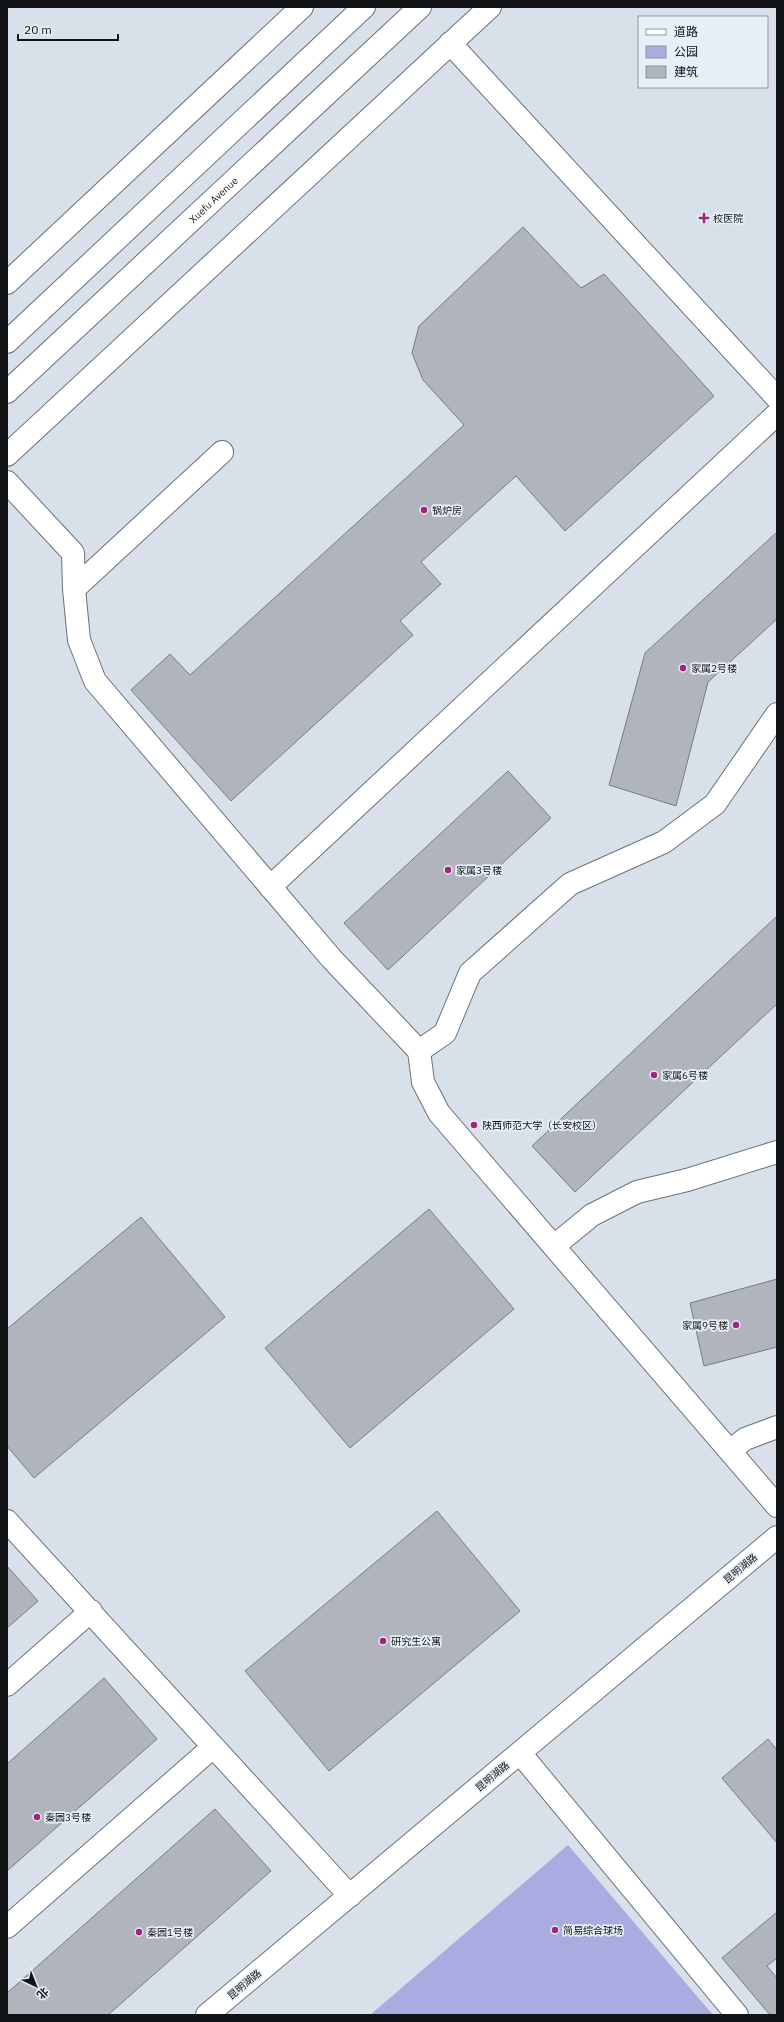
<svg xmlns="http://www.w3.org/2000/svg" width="784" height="2022" font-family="'IBM Plex Sans','Noto Sans SC',sans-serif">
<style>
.green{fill:#aaabe1}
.building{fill:#afb4bd;stroke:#777c84}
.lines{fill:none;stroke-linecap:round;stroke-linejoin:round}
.minor-casing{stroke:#6b7279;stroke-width:24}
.major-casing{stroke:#6b7279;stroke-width:24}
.minor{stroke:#fff;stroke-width:22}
.major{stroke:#fff;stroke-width:22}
.poi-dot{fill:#a0257b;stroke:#e6eef6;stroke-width:1.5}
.labels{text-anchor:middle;stroke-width:3.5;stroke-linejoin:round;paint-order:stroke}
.street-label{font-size:10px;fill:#111416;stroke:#e6eef6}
.poi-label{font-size:10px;fill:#111416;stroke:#e6eef6;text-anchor:start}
</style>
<rect width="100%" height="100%" fill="#d8e1e9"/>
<path class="green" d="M568 1845 713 2015H370Z"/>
<path class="building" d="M523 227 581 288 604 274 714 396 565 531 516 476 421 562 441 584 400 621 413 635 231 801 131 690 170 654 190 675 464 425 423 380 412 353 419 326Z
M777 532V619L708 682 676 806 609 785 645 653Z
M508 771 551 818 388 970 344 923Z
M777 916V1004L575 1192 532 1146Z
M429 1209 514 1309 350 1448 265 1348Z
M141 1217 225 1317 34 1478 7 1446V1329Z
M777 1279V1347L704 1366 690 1303Z
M437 1511 520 1611 329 1771 245 1671Z
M7 1566 38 1601 7 1628Z
M104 1678 157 1739 7 1871V1764Z
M768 1739 777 1750V1843L722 1778Z
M215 1809 271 1871 108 2015H7V1993Z
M777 1912V1958L767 1966 777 1978V2015H770L722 1958Z"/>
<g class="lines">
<g class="minor-casing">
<path id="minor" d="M450 43 777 398
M7 283 302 7
M7 455 490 7
M7 482 73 553 74 589 79 640 95 681 331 958 419 1051 423 1082 439 1113 777 1506
M74 589 222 452
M270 887 777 414
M419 1051 445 1033 470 973 570 884 664 842 715 804 777 714
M554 1246 592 1215 637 1192 687 1180 777 1152
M730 1451 745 1439 777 1427
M7 1521 350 1896
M7 1685 91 1611
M520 1753 737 2015
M7 1927 213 1747
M207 2015 777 1537"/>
</g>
<g class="major-casing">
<g id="major">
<path d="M7 342 364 7"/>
<path id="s1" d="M7 392 420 7"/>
</g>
</g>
<use href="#minor" class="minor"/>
<use href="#major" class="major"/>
</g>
<g class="poi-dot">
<path d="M702 212h4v4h4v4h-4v4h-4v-4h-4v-4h4z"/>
<circle cx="424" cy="510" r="4"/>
<circle cx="683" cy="668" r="4"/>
<circle cx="448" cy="870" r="4"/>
<circle cx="654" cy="1075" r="4"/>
<circle cx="474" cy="1125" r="4"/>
<circle cx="736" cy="1325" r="4"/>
<circle cx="383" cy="1641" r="4"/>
<circle cx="37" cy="1817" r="4"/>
<circle cx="555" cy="1930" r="4"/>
<circle cx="139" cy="1932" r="4"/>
</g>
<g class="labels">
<g class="street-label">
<text dy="4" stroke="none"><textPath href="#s1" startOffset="282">Xuefu Avenue</textPath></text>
<text transform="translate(740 1568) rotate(-40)" y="4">昆明湖路</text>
<text transform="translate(492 1776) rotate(-40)" y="4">昆明湖路</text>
<text transform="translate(244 1984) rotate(-40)" y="4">昆明湖路</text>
</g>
<g class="poi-label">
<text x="713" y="222">校医院</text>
<text x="432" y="514">锅炉房</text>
<text x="691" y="672">家属2号楼</text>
<text x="456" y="874">家属3号楼</text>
<text x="662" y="1079">家属6号楼</text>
<text x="482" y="1129">陕西师范大学（长安校区）</text>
<text x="728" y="1329" text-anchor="end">家属9号楼</text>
<text x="391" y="1645">研究生公寓</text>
<text x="45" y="1821">秦园3号楼</text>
<text x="563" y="1934">简易综合球场</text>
<text x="147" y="1936">秦园1号楼</text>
</g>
</g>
<rect width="784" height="2022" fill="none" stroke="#111416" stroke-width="16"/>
<rect x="638" y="16" width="130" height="72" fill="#e6eef6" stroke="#91979c"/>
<rect x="646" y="29" width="20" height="6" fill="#ffffff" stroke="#91979c"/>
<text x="674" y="36" font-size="12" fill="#111416">道路</text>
<rect x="646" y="46" width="20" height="12" fill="#aaabe1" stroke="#91979c"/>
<text x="674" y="56" font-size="12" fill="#111416">公园</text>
<rect x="646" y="66" width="20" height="12" fill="#afb4bd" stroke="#91979c"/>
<text x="674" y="76" font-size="12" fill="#111416">建筑</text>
<g transform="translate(36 1986) rotate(137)" stroke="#e6eef6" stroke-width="3" paint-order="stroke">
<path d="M0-3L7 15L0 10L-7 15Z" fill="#111416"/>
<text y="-6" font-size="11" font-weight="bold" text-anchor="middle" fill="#111416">北</text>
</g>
<path d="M18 34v6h100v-6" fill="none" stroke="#111416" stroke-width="2"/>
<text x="24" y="34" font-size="12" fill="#111416" stroke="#e6eef6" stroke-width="3" paint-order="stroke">20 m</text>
</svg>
